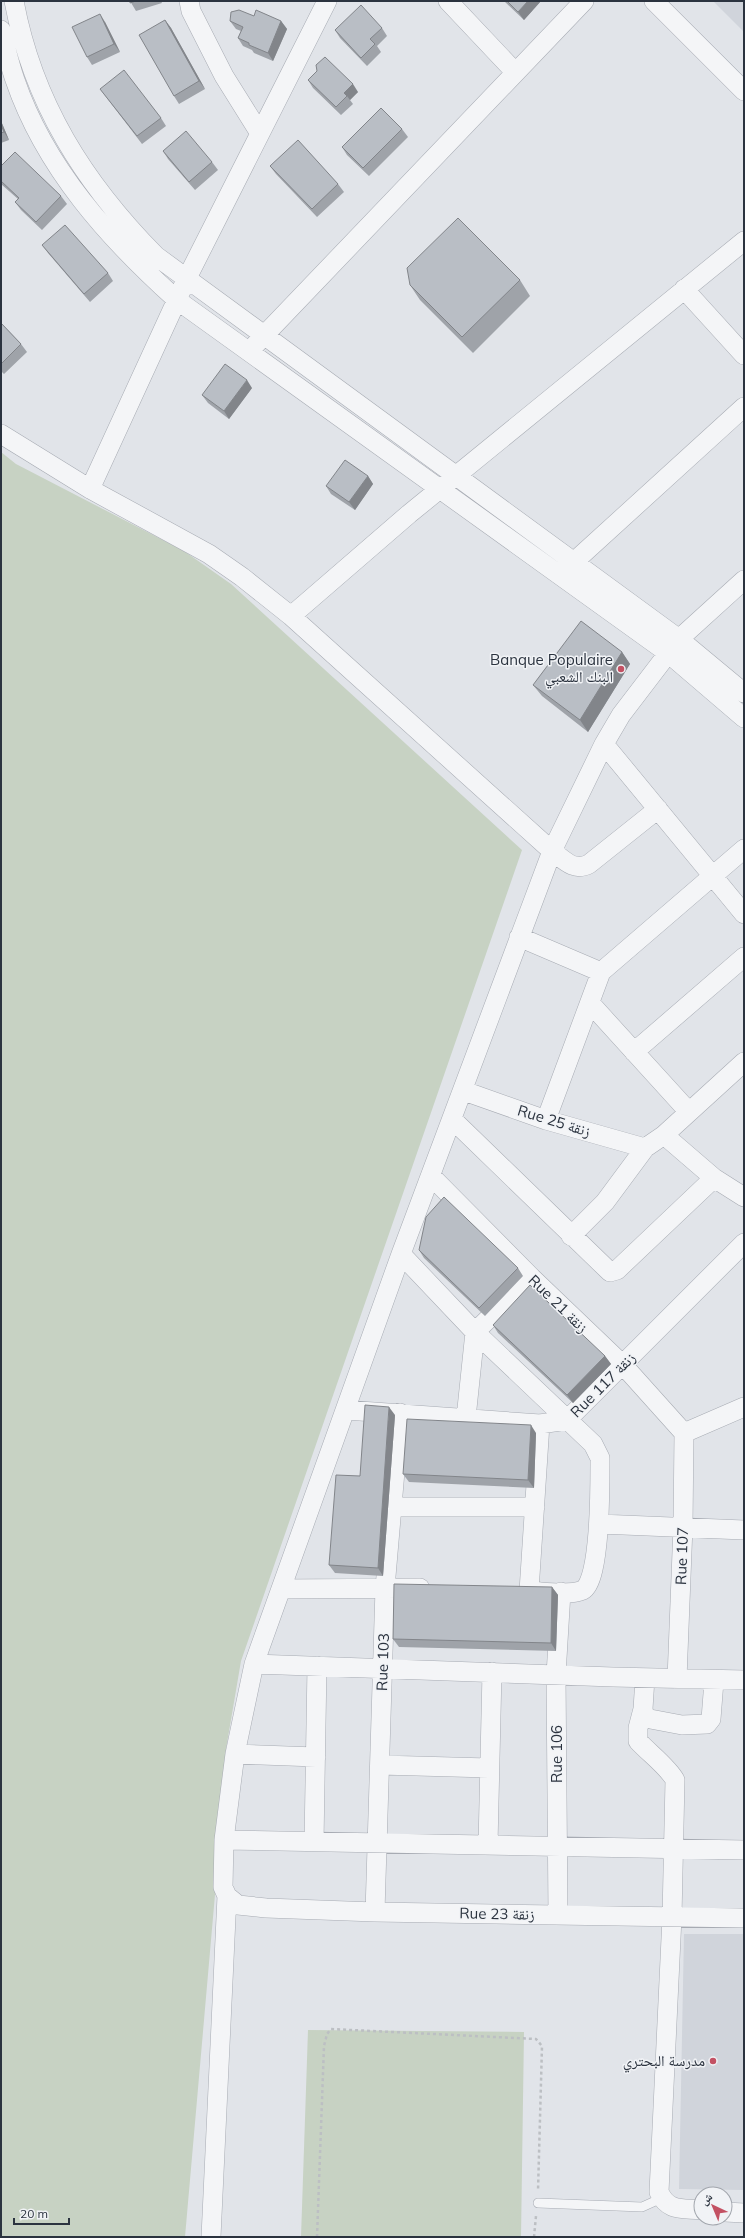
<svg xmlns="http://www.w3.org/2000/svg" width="745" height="2238" font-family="Mulish,'Noto Naskh Arabic',sans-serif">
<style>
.built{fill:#d0d4db}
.green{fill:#c7d2c3}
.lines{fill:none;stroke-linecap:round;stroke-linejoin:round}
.service-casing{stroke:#a7abb3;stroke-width:10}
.minor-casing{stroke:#a7abb3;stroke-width:20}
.path{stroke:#bcbfc3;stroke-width:2.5;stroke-dasharray:3 3;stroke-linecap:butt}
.service{stroke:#f4f5f7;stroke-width:9}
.minor{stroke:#f4f5f7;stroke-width:19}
.wall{fill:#9fa3a9}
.shaded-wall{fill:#82858a}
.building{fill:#b9bec5;stroke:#82858a}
.poi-dot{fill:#c35163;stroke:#f1f3f6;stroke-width:1.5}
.labels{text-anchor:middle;stroke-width:3;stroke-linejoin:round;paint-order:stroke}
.poi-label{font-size:15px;fill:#2b333f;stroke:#f1f3f6;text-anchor:end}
.street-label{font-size:15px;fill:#2b333f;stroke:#f1f3f6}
</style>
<rect width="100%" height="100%" fill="#e1e4e9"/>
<path class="built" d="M713 1H744V32Z
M684 1934H744V2190L679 2189Z"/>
<path class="green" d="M1 452 16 464 184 551 231 584 522 850 241 1661 226 1749V1769L185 2237H1Z
M308 2030 524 2032 521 2237H301Z"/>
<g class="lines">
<g class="service-casing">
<path id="service" d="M538 2203 642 2207 662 2198"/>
</g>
<g class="minor-casing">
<path id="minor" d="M14 1C33 103 84 183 156 256L679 639 744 693
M189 1 191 11 224 76 259 132
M448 1 515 72
M654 1 744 91
M1 30C6 47 9 64 15 80 45 168 109 239 177 300L668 653 744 718
M684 289 744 355
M255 345 584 1
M1 434 90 489 209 554 242 577 291 616 552 851C564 860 574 872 589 864L658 809
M90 489 186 280 327 1
M565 570 744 407
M744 580 679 639 621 715 604 744 552 851 401 1254 254 1664 235 1754 224 1840 223 1887 227 1896 238 1905 266 1908 375 1912 744 1918
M291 616 409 514 744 241
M604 744 744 914
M519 937 601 972 744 849
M590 1003 689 1112
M634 1052 744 957
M464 1091 546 1120 645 1148
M452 1119 610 1272 617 1270 714 1178
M546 1120 601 972
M664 1135 714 1178 744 1197
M431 1176 531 1277 623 1365 684 1433
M571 1236 605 1202 645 1148 664 1135 744 1062
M401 1254 475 1332 593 1444 600 1458C600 1480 601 1580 583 1590 569 1596 546 1592 531 1591
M346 1410 540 1424 567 1420 744 1243
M466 1418 475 1332 531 1277
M684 1433 744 1407
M391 1507H535
M599 1524 744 1530
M282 1589 420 1588
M529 1591 540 1424
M254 1664 613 1677 744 1680
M645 1678 643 1709 645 1718 682 1725 707 1724 711 1719 714 1681
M677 1679 683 1526 684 1433
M643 1709 638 1728V1741C649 1753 668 1767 675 1780L672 1917 659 2192C668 2212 682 2208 701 2210
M235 1754 316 1757
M380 1765 489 1768
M224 1840 744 1850
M314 1842 317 1666
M488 1845 492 1672
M375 1912 385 1588 400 1413
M558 1915 556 1675 561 1592
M725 2212 744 2213
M211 2237 227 1896"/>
</g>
<path class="path" d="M317 2237 324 2046 327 2034 331 2029 536 2039 542 2046 538 2191
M534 2237 536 2216"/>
<use href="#service" class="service"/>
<use href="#minor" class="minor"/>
</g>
<path class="wall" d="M130 1H161L162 3 136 11Z
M504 1H541L524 20Z
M254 16 281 21 287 29 273 61 254 53 252 50 243 46 238 38 241 31 236 29 230 21Z
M165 20 171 28 205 89 179 104 174 96Z
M105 22 120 52 92 65 87 57Z
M382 28 387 36 377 46 381 52 367 66 340 38 335 30Z
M308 80 358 92 350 100 353 104 341 115 313 88Z
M100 89 161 118 166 126 142 144Z
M1 121 9 140 1 143Z
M402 129 408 137 369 176 347 155 342 147Z
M163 151 212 162 218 170 195 190 168 159Z
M1 166 61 196 67 204 42 230 21 210 15 202 18 199 1 184Z
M270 166 338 184 344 192 317 217 276 174Z
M42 245 108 273 113 281 90 302 48 253Z
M520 280 530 296 473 353 420 300 410 285Z
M1 323 21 344 27 352 4 374 1 371Z
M252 388 229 419 208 403 202 395Z
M368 476 373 484 355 510 331 494 326 486Z
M622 652 630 664 588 732 542 696 533 685Z
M419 1250 518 1268 523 1276 485 1316 424 1258Z
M493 1325 605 1356 611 1364 573 1403 498 1333Z
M395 1415 383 1576 335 1573 329 1565 360 1476Z
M536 1433 534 1488 409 1482 403 1474Z
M552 1587 558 1595 556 1651 399 1647 393 1639Z"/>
<path class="shaded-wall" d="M528 1H541L524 20 518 12Z
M100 14 105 22 120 52 114 44Z
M165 20 171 28 205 89 199 81Z
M281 21 287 29 273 61 268 53Z
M353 84 358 92 350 100 347 96 344 93Z
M1 121 9 140 4 132 1 125Z
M247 380 252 388 229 419 224 411Z
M368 476 373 484 355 510 349 502Z
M622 652 630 664 588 732 580 720Z
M605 1356 611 1364 573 1403 567 1395Z
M389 1407 395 1415 383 1576 378 1568Z
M531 1425 536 1433 534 1488 528 1480Z
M552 1587 558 1595 556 1651 551 1643Z"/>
<path class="building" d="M130 1H136L130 3Z
M507 1H528L518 12Z
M361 5 382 28 370 39 375 44 361 58 335 30Z
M239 10 254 16 256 10 281 21 268 53 249 45V43L238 38 243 27 230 21 231 12Z
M100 14 114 44 87 57 72 27Z
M165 20 199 81 174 96 139 35Z
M325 57 353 84 344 93 347 96 336 107 308 80 317 71 316 65Z
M124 70 161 118 137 136 100 89Z
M381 108 402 129 363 168 342 147Z
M1 125 4 132 1 133Z
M186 131 212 162 189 182 163 151Z
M298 140 338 184 312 209 270 166Z
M15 152 61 196 36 222 15 202 19 198 1 181V166Z
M458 218 520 280 462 337 410 285 407 268Z
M65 225 108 273 84 294 42 245Z
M1 323 21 344 1 364Z
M225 364 247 380 224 411 202 395Z
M345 460 368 476 349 502 326 486Z
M581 621 622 652 580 720 533 685Z
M444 1197 518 1268 479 1308 419 1250 426 1217Z
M530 1285 605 1356 567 1395 493 1325Z
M365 1405 389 1407 378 1568 329 1565 336 1475 360 1476Z
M407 1419 531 1425 528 1480 403 1474Z
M394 1584 552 1587 551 1643 393 1639Z"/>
<g class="poi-dot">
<circle cx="621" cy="669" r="4"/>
<circle cx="713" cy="2061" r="4"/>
</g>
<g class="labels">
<g class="poi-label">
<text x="613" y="665">Banque Populaire<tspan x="613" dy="17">البنك الشعبي</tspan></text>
<text x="705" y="2066">مدرسة البحتري</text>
</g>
<g class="street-label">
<text transform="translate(554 1121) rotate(17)" y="5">Rue 25 زنقة</text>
<text transform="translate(558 1304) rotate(44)" y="5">Rue 21 زنقة</text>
<text transform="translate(603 1385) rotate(-45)" y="5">Rue 117 زنقة</text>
<text transform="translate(682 1556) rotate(-88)" y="5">Rue 107</text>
<text transform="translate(383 1662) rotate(-88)" y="5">Rue 103</text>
<text transform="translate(557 1754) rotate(-90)" y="5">Rue 106</text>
<text transform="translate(497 1914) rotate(1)" y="5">Rue 23 زنقة</text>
</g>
</g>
<rect width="745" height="2238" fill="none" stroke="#2b333f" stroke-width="4"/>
<g transform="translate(713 2206) rotate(316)"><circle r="19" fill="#f1f3f6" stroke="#a2a6ad"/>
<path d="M0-3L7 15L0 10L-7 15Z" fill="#c35163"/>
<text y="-6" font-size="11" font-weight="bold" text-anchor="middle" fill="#2b333f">ش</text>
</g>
<path d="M14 2218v6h55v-6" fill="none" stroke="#2b333f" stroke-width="2"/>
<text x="20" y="2218" font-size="12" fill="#2b333f" stroke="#f1f3f6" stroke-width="3" paint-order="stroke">20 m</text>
</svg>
